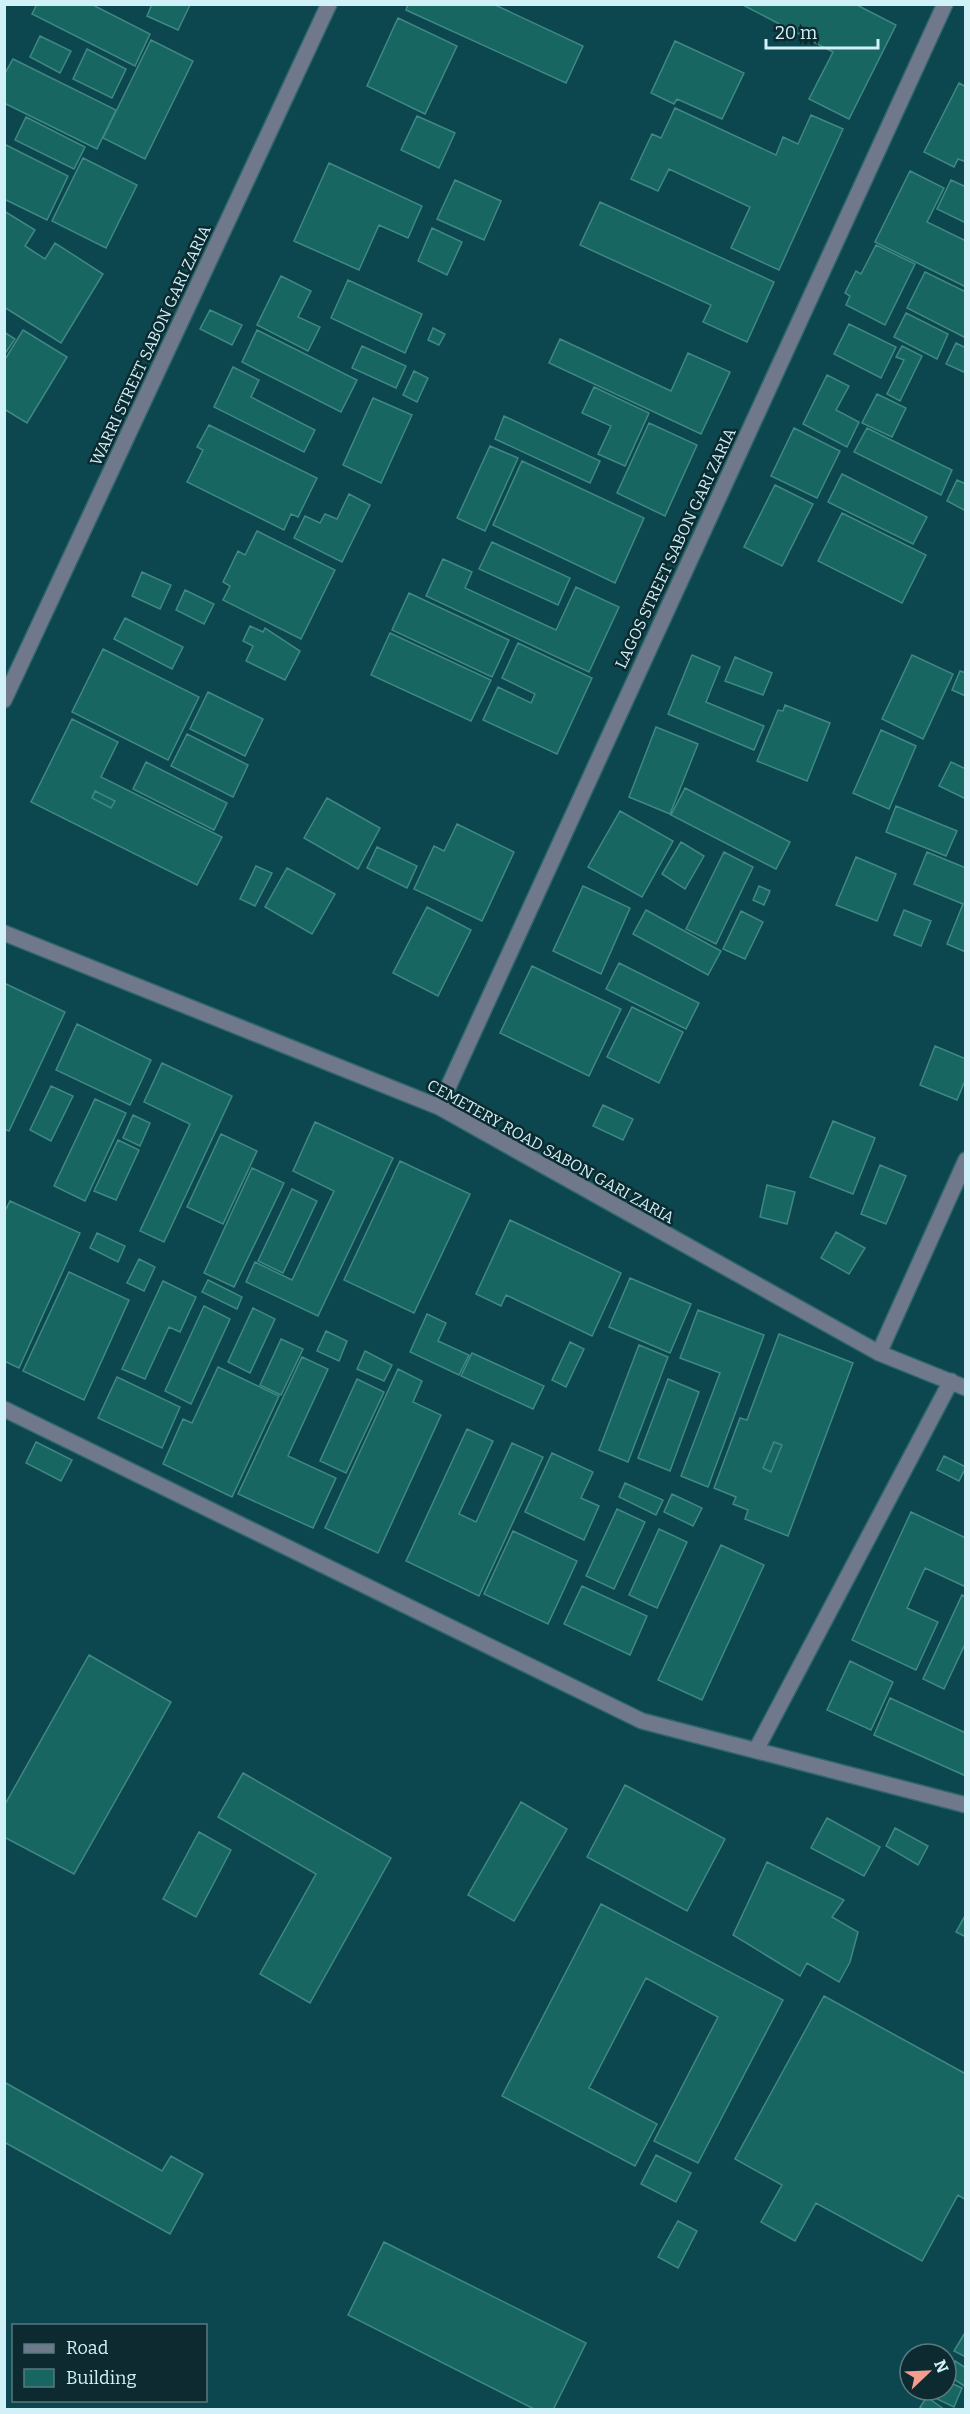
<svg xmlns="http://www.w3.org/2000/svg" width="970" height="2414" font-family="Bitter,serif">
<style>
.building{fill:#176661;stroke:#408883;stroke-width:1.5;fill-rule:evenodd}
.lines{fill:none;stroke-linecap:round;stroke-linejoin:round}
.minor-casing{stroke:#2f666d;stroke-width:18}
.minor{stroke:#70788c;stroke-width:15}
.labels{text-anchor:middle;stroke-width:5;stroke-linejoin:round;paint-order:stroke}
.street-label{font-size:16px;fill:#cff1f7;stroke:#0c2a2f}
</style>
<rect width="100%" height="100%" fill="#0c474f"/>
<path class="building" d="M37 4H91L150 34 135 66 32 14Z
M152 4H189L190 5 178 30 147 16Z
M408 4H493L583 46 566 83 406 10Z
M741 4H855L896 25 849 119 809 99 833 52Z
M398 18 457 46 425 114 367 86Z
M40 36 71 51 60 73 30 57Z
M151 40 193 61 145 159 103 138Z
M675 41 744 73 722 119 677 99 674 104 651 93Z
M87 49 126 69 112 98 73 79Z
M13 59 116 110 97 149 4 103V75Z
M959 83 966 87V162L958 159 954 167 924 152Z
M675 108 776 155 783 137 798 144 811 115 843 129 779 270 731 248 750 207 669 169 658 191 631 179 652 134 661 138Z
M417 116 455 133 439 168 401 150Z
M26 117 85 147 74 169 15 140Z
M4 144 68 176 47 220 4 199Z
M83 158 137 185 106 248 52 221Z
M329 163 422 206 408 238 379 225 359 270 294 241Z
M910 171 944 188 927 222 966 241V287L875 242Z
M455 180 501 201 484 240 437 219Z
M951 180 966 187V223L937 209Z
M600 202 774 282 747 342 703 322 711 305 580 245Z
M4 211 35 230 25 246 45 259 55 243 103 274 61 343 4 307Z
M432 228 462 242 447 275 418 261Z
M876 245 915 264 885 325 846 305 850 296 845 293 856 271 861 274Z
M925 272 966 292V338L907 308Z
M281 276 311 291 298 317 320 327 308 351 257 325Z
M348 280 422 314 405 353 331 318Z
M210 310 242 325 232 345 200 329Z
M906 313 948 334 937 359 894 337Z
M849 324 896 347 881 378 834 354Z
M433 328 445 334 439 345 428 340Z
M23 330 67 357 27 423 4 409V361Z
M257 330 357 380 341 412 242 362Z
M4 332 15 339 4 355Z
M560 339 671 391 688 353 730 372 701 434 549 363Z
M956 343 966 348V373L946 364Z
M362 346 406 366 396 388 352 368Z
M902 346 922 356 900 401 887 394 904 360 896 357Z
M233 367 259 380 251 397 315 430 304 452 214 407Z
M414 371 428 378 417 402 403 395Z
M827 375 849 386 836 410 859 422 847 447 803 424Z
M594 387 649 413 625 466 598 454 611 426 582 413Z
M877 394 906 408 892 437 862 423Z
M373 398 412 415 381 483 343 465Z
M504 416 600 461 590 483 495 439Z
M649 423 697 445 665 516 617 493Z
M209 425 317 478 298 517 291 514 284 530 187 482 203 450 197 447Z
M794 428 840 451 817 498 771 476Z
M867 428 952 470 941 495 854 452Z
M490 446 518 458 485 531 457 518Z
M522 461 644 518 615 583 493 525Z
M842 474 927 517 913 544 828 502Z
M957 480 966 484V511L947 501Z
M775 485 813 504 782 566 744 547Z
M349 494 370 505 342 562 294 538 305 516 320 523 325 514 337 519Z
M842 513 926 555 902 603 818 561Z
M257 531 335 570 301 639 223 600 230 586 223 582 238 551 245 555Z
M492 542 570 578 558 605 479 569Z
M443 559 472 572 465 588 556 630 576 587 619 607 589 672 426 596Z
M142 572 171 585 160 609 132 596Z
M185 590 214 604 204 624 176 610Z
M409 593 509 640 492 677 392 630Z
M125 618 183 647 172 669 114 639Z
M250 626 263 632 265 628 300 651 285 680 246 661 253 646 243 641Z
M390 633 491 680 471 721 371 675Z
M518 643 592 678 557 754 483 720 498 687 531 703 535 694 502 678Z
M103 649 199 697 168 760 72 712Z
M692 655 720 667 706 702 764 726 754 750 668 714Z
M912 655 953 674 923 739 882 719Z
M735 657 772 673 763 695 725 681Z
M960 671 966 673V696L952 690Z
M208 692 263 719 245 756 190 729Z
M785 705 830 723 807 781 757 761 778 710 783 711Z
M72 719 118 742 101 777 222 837 197 885 31 802ZM95 791 115 801 111 808 92 798Z
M656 727 698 744 670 814 629 797Z
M881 730 916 746 889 809 853 793Z
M187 734 248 765 233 797 171 766Z
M146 762 227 803 214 830 133 789Z
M951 762 966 769V799L939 786Z
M685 788 790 842 776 869 671 815Z
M95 791 115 801 111 808 92 798Z
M327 798 380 828 358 869 304 838Z
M896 806 957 831 946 856 886 832Z
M620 811 673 841 642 897 588 867Z
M457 824 514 852 482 921 414 889 434 846 444 851Z
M681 842 704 856 685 889 662 874Z
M377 847 417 866 407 888 367 868Z
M724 852 753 867 716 944 686 929Z
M927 852 966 868V952L947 944 963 904 914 884Z
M856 857 896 874 877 921 836 905Z
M256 866 272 873 255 906 240 899Z
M287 868 335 894 312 934 265 907Z
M583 886 630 908 601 974 553 951Z
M759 886 770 891 764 905 753 900Z
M427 907 471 930 438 996 393 973Z
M646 910 721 951 708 975 633 934Z
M904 910 931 921 921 946 894 935Z
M741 911 763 922 745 959 723 949Z
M619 963 699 1003 686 1029 606 989Z
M532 966 621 1009 589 1076 500 1033Z
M4 983 65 1012 9 1131 4 1129Z
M632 1007 683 1032 659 1083 607 1057Z
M77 1024 151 1060 130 1105 56 1070Z
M935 1046 966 1059V1078L957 1100 920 1085Z
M162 1063 232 1096 164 1242 140 1231 190 1124 144 1102Z
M51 1086 73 1096 51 1141 30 1130Z
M95 1099 126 1113 85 1201 54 1186Z
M603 1105 633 1119 623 1140 593 1126Z
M133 1115 150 1123 140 1146 123 1138Z
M833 1121 875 1138 853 1194 810 1177Z
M315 1122 393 1158 318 1316 246 1282 255 1262 292 1280 334 1191 293 1171Z
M221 1134 257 1151 223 1224 187 1207Z
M118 1140 139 1150 116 1200 94 1191Z
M400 1161 470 1194 414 1313 344 1280Z
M880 1165 906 1176 886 1224 861 1214Z
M252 1168 284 1183 234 1287 204 1273Z
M767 1185 795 1192 787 1224 760 1217Z
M292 1189 317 1201 283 1273 258 1261Z
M10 1201 80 1233 19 1368 4 1361V1213Z
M510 1220 621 1273 592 1336 506 1295 501 1306 476 1294Z
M836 1232 865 1248 849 1274 821 1258Z
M97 1233 125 1246 118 1262 90 1248Z
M139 1259 155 1267 144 1291 127 1283Z
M69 1272 129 1300 84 1400 23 1371Z
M630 1278 691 1304 670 1353 609 1327Z
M208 1280 242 1297 237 1309 202 1292Z
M163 1281 196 1297 180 1332 169 1327 145 1379 122 1369Z
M204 1306 230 1319 191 1404 165 1391Z
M253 1308 275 1319 250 1373 228 1362Z
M698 1310 764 1335 708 1487 681 1476 720 1373 680 1358Z
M427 1314 446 1323 438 1341 469 1355 459 1375 410 1352Z
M326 1331 347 1341 339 1361 317 1351Z
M779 1334 853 1363 788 1536 745 1519 748 1510 733 1504 736 1497 714 1488 740 1418 747 1420ZM774 1442 782 1445 771 1472 763 1468Z
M281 1339 303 1349 281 1395 260 1385Z
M570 1342 584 1349 566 1387 552 1380Z
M639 1345 668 1357 628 1462 599 1450Z
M365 1351 392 1365 384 1381 357 1369Z
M472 1353 544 1386 533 1409 461 1376Z
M302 1357 328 1369 288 1456 336 1478 313 1528 238 1494Z
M218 1367 279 1396 232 1497 163 1464 183 1419 192 1423Z
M398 1369 422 1381 413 1402 441 1415 378 1553 325 1528Z
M117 1377 180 1407 162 1448 98 1418Z
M357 1379 384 1392 346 1473 320 1461Z
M668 1379 699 1392 670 1471 638 1458Z
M467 1429 493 1441 459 1514 476 1522 512 1443 543 1457 479 1596 406 1561Z
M36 1442 72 1460 61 1481 26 1463Z
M774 1442 782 1445 771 1472 763 1468Z
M552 1453 593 1472 581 1498 599 1506 584 1540 525 1512Z
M944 1456 966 1467 959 1481 937 1470Z
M625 1483 663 1500 656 1515 619 1497Z
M672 1494 702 1508 693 1526 664 1512Z
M617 1509 645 1522 614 1589 586 1576Z
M911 1512 966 1538V1587L925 1568 907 1608 938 1622 916 1670 852 1640Z
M659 1529 687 1542 657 1608 629 1595Z
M513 1531 577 1561 548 1624 484 1594Z
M721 1545 764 1565 702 1700 658 1680Z
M582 1586 647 1616 630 1655 564 1624Z
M962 1595 966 1597V1642L944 1689 923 1679Z
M89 1655 171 1702 74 1874 4 1837V1806Z
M850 1661 893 1682 871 1730 827 1710Z
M890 1698 966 1733V1776L874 1735Z
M243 1773 391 1858 310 2003 260 1974 316 1874 218 1817Z
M625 1785 725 1839 687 1911 587 1857Z
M521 1802 567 1829 514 1921 468 1895Z
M827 1818 880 1847 864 1876 811 1848Z
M895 1828 928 1846 918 1865 886 1846Z
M199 1832 231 1850 196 1917 163 1899Z
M767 1862 844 1900 832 1917 858 1932 850 1962 839 1982 807 1963 800 1976 733 1935Z
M601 1904 783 2000 698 2163 654 2141 718 2017 646 1978 589 2088 657 2124 635 2166 502 2096Z
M966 1914V1937L956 1932Z
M824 1996 966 2074V2200L958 2195 922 2261 816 2203 795 2241 761 2222 782 2185 735 2159Z
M4 2082 162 2171 171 2156 203 2174 170 2234 4 2142Z
M656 2155 691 2173 676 2202 641 2184Z
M678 2221 697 2231 678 2268 658 2257Z
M384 2242 586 2343 553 2410H536L348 2315Z
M966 2331V2357L954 2351Z
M955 2361 966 2368V2387L946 2374Z
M946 2381 962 2388 954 2407 937 2399 941 2390H946Z
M927 2397 945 2410H924L920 2407Z"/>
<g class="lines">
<g class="minor-casing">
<path id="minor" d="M4 700 329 4
M4 933 439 1107 879 1353 966 1388
M439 1107 945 4
M879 1353 966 1160
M4 1409 642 1721 966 1805
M756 1750 951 1381"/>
</g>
<use href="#minor" class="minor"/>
</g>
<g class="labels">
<g class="street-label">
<text transform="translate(150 345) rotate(-65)" y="6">WARRI STREET SABON GARI ZARIA</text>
<text transform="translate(675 548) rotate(-65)" y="6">LAGOS STREET SABON GARI ZARIA</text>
<text transform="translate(551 1151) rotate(29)" y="6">CEMETERY ROAD SABON GARI ZARIA</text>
</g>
</g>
<rect width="970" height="2414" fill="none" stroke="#cff1f7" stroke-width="12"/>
<rect x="12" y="2324" width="195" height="78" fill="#0c2a2f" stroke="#5a7a7f" stroke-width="1.5"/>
<rect x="24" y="2344" width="30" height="9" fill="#70788c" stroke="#5a7a7f" stroke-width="1.5"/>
<text x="66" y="2354" font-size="18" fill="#cff1f7">Road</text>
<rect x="24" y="2369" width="30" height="18" fill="#176661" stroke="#5a7a7f" stroke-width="1.5"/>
<text x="66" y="2384" font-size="18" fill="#cff1f7">Building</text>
<g transform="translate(928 2372) rotate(67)"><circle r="28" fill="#0c2a2f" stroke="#5a7a7f" stroke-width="1.5"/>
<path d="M0-4.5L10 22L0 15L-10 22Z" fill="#f59d8f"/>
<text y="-9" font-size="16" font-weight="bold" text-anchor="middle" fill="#cff1f7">N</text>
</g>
<path d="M766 39v9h112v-9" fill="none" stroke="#cff1f7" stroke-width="3"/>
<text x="775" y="39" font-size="18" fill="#cff1f7" stroke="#0c2a2f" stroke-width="4.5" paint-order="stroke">20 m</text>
</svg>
